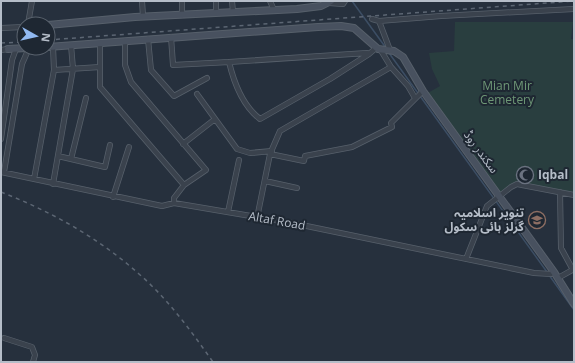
<svg xmlns="http://www.w3.org/2000/svg" width="575" height="363" font-family="'Open Sans','Noto Sans Arabic',sans-serif">
<style>
.green{fill:#293e3f}
.lines{fill:none;stroke-linecap:round;stroke-linejoin:round}
.stream{stroke:#3c4e64;stroke-width:1.5}
.street-casing{stroke:#57606b;stroke-width:6}
.secondary-casing{stroke:#57606b;stroke-width:8}
.street{stroke:#3a424d;stroke-width:4.5}
.secondary{stroke:#48515f;stroke-width:6}
.rail{stroke:#5c6673;stroke-width:1.5;stroke-dasharray:4 4;stroke-linecap:butt}
.labels{text-anchor:middle;stroke-width:4;stroke-linejoin:round;paint-order:stroke}
.park-label{font-size:12px;fill:#6e9776;stroke:#1e2732}
.street-label{font-size:12px;fill:#b5bdc8;stroke:#1e2732}
.poi-label{font-size:12px;font-weight:bold;fill:#b5bdc8;stroke:#1e2732;text-anchor:start}
</style>
<rect width="100%" height="100%" fill="#26303d"/>
<path class="green" d="M455 22H573L571 39H574V193L517 183 497 194 426 94 440 86 432 69 429 53 454 51Z"/>
<g class="lines">
<path class="stream" d="M352 1 386 48
M389 53 547 272
M549 275 574 310"/>
<g class="street-casing">
<path id="street" d="M142 1 143 16
M182 1V15
M232 1 233 12
M270 1 274 10
M329 3 343 4 345 1
M216 13V1
M372 19 379 21 441 16 574 9
M379 21 390 50
M28 24 32 1
M1 28 24 27
M171 37 173 65 229 62
M148 39 151 70 174 96 207 78
M125 41V65L131 82 206 170 184 185
M100 44V87L184 185 174 198V203
M380 49 391 67 408 86 415 98
M1 50 8 49
M369 54 367 53 229 62C234 83 243 106 260 119L330 79 369 54 376 48
M54 70 100 67
M197 94 237 149 250 153 272 151
M1 139 12 60 16 49
M183 144 215 119
M270 154 280 131 391 67
M58 156 105 167 110 145
M71 159 86 98
M1 172 162 206 174 203 292 223 534 273 551 274 554 272
M4 172 22 64 29 48
M34 179 54 70 53 47
M265 181 297 188
M53 184 73 69 71 45
M560 192 561 248 573 270
M113 197 129 147
M228 212 239 160
M257 218 270 154 304 161 305 156 352 147 392 127 391 123 423 91
M466 259 487 206 511 187 517 184 522 185 574 195
M558 278 574 269
M4 338 32 347 35 355 33 362"/>
</g>
<g class="secondary-casing">
<path id="secondary" d="M48 25 135 17 297 9 321 6 331 1
M48 47 318 27 341 26 354 28 378 49 394 51 403 57 423 91 554 272 574 304
M8 49 27 48"/>
</g>
<use href="#street" class="street"/>
<use href="#secondary" class="secondary"/>
<path class="rail" d="M48 40 574 1
M1 43 24 42
M1 192C50 211 99 238 139 274 168 299 191 331 213 362"/>
</g>
<defs>
<g id="mosque-ring" transform="scale(0.9)"><circle r="9.5" fill="#1e2732" stroke="#6b7280" stroke-width="1.5"/><path d="M3.5-4.9A6 6 0 1 0 3.5 4.9A5 5 0 1 1 3.5-4.9Z" fill="#6b7280"/></g>
<g id="school-ring" transform="scale(0.9)"><circle r="9.5" fill="#1e2732" stroke="#8d6e63" stroke-width="1.5"/><path d="M0-5L7-2L0 1L-7-2ZM-4 1L0 2.5L4 1V4Q0 6-4 4Z" fill="#8d6e63"/></g>
</defs>
<g fill-rule="evenodd">
<use href="#mosque-ring" x="525" y="175"/>
<use href="#school-ring" x="537" y="220"/>
</g>
<g class="labels">
<g class="park-label">
<text x="507" y="90">Mian Mir<tspan x="507" dy="14">Cemetery</tspan></text>
</g>
<g class="street-label">
<text transform="translate(481 152) rotate(54)" y="4">سکندر روڈ</text>
<text transform="translate(277 221) rotate(10)" y="4">Altaf Road</text>
</g>
<g class="poi-label">
<text x="538" y="179">Iqbal</text>
<text x="524" y="217" text-anchor="end">تنویر اسلامیہ<tspan x="524" dy="14">گرلز ہائی سکول</tspan></text>
</g>
</g>
<rect width="575" height="363" fill="none" stroke="#b5bdc8" stroke-width="4"/>
<g transform="translate(36 36) rotate(98)"><circle r="19" fill="#1e2732" stroke="#5a636e"/>
<path d="M0-3L7 15L0 10L-7 15Z" fill="#91b9f1"/>
<text y="-6" font-size="11" font-weight="bold" text-anchor="middle" fill="#b5bdc8">N</text>
</g>
</svg>
